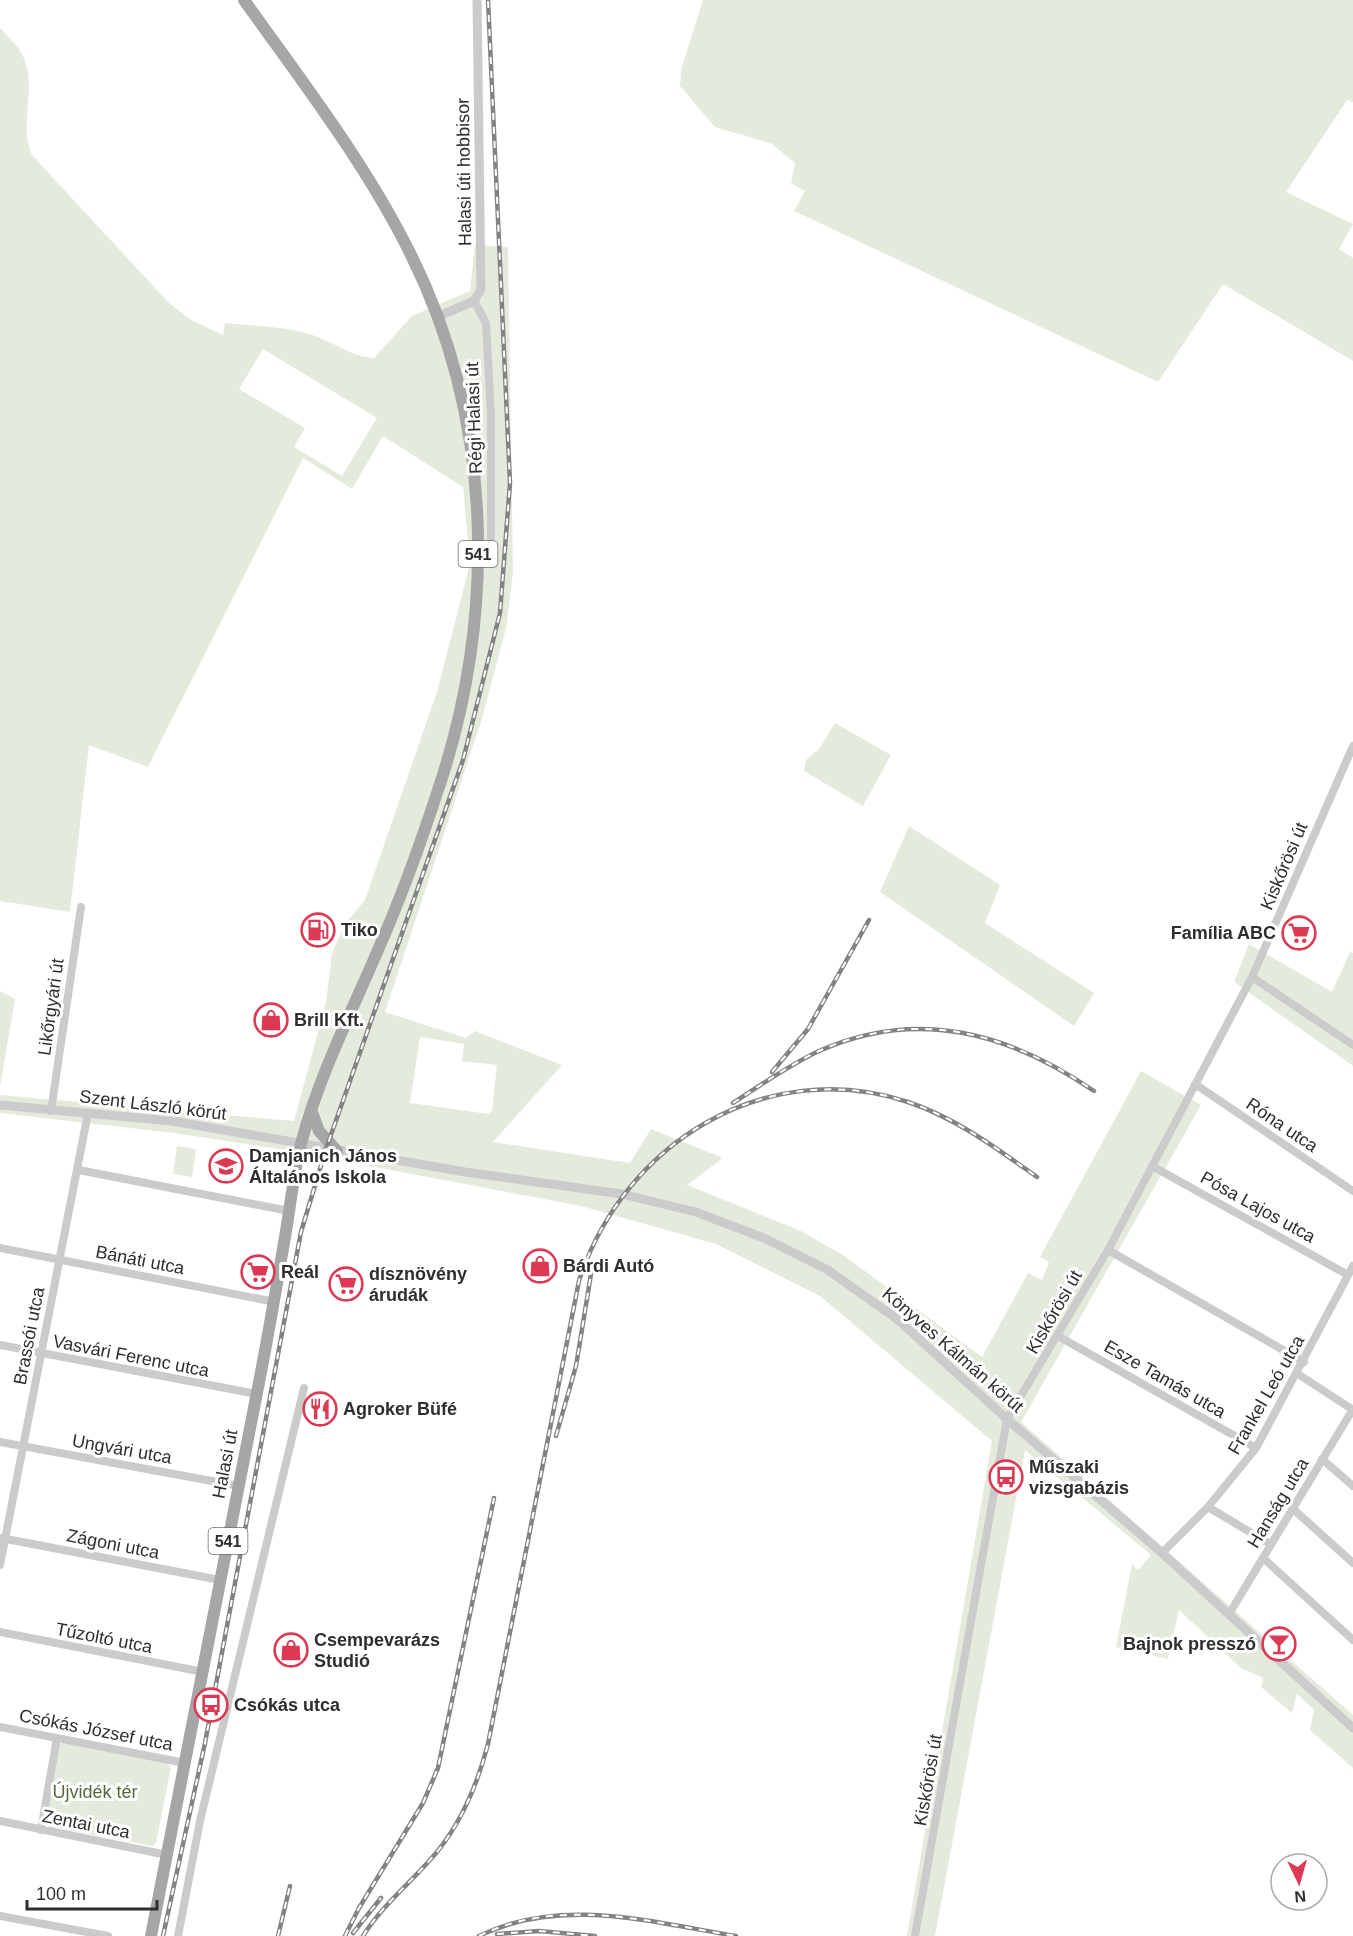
<svg xmlns="http://www.w3.org/2000/svg" width="1353" height="1936" font-family="Helvetica,sans-serif">
<style>
.green{fill:#e5ebdc;fill-rule:evenodd}
.lines{fill:none;stroke-linecap:round;stroke-linejoin:round}
.minor{stroke:#cbcbcb;stroke-width:8}
.tertiary{stroke:#cbcbcb;stroke-width:9}
.primary{stroke:#a6a6a6;stroke-width:12}
.rail-casing{stroke:#838383;stroke-width:4.5}
.rail{stroke:#fff;stroke-width:2;stroke-dasharray:7;stroke-linecap:butt}
.labels{text-anchor:middle;stroke-width:6;stroke-linejoin:round;paint-order:stroke}
.shield{fill:#fff;stroke:#6d6d6d;stroke-width:1.5}
.shield-label{font-size:16px;font-weight:bold;fill:#2e2e2e}
.street-label{font-size:18px;fill:#2e2e2e;stroke:#fff}
.poi-label{font-size:18px;font-weight:bold;fill:#2e2e2e;stroke:#fff;text-anchor:start}
.park-label{font-size:18px;fill:#55673e;stroke:#fff}
</style>
<rect width="100%" height="100%" fill="#fff"/>
<path class="green" d="M703 0H1353V102L1347 100 1286 192 1353 224 1339 249 1353 258V361L1223 284 1158 382 794 211 805 191 791 183 795 163 772 144 715 127 680 86 681 70Z
M0 28C6 35 14 42 19 49 41 82 17 121 32 155L169 303 191 320 223 335 225 323C252 326 283 326 309 334 331 340 351 357 374 358L412 316 470 291 475 245 508 247 513 573 506 628 481 722 385 1012 466 1038 475 1031 562 1065 493 1142 630 1163 651 1129 723 1158 687 1185 799 1230 843 1255 982 1357 1028 1273 1042 1280 1049 1262 1040 1257 1141 1071 1201 1105 1021 1422 1353 1715V1768L1310 1730 1314 1710 1297 1694 1292 1713 1261 1687 1263 1678 1241 1668 1179 1610 1168 1659 1116 1647 1132 1564 1138 1570 1151 1555 1025 1450 935 1936H907L992 1441 820 1296 716 1244 581 1206 285 1150 174 1133 0 1113V1095L294 1121 326 1002 332 953 345 924 365 900 437 692 470 564 463 487 383 436 352 489 303 458 148 767 89 745 70 912 0 901ZM263 349 377 418 342 476 294 447 305 428 239 389ZM420 1037 464 1044 462 1061 497 1065 492 1111 489 1114 410 1103Z
M835 723 891 755 863 806 804 771 806 760 819 749Z
M909 826 1000 885 985 923 1094 993 1074 1026 880 892Z
M1249 944 1332 992 1350 952 1353 953V1066L1234 982Z
M0 991 15 999 0 1087Z
M177 1146 196 1149 192 1177 173 1174Z
M63 1742 168 1763 171 1768 156 1843 153 1846 51 1827 47 1818 59 1746Z"/>
<g class="lines">
<path class="minor" d="M474 301 486 323 491 415V538
M1252 977 1353 1045
M1195 1084 1353 1191
M51 1111 81 907
M1152 1166 1348 1275
M79 1170 289 1211
M0 1248 275 1302
M1108 1250 1304 1362
M1058 1336 1256 1448
M0 1345 257 1394
M1298 1374 1353 1410
M0 1442 239 1486
M1322 1459 1353 1486
M1208 1507 1270 1544
M1292 1508 1353 1563
M1 1538 220 1580
M1162 1553 1208 1507 1256 1448 1353 1266
M1263 1558 1353 1640
M0 1565 88 1113
M1229 1614 1353 1409
M0 1632 203 1672
M0 1727 185 1763
M0 1821 167 1855
M41 1830 57 1738
M0 1916 108 1936
M178 1936 200 1821 304 1388
M915 1936 1007 1419 1108 1250 1252 977 1353 746"/>
<path class="tertiary" d="M437 317 474 301 481 289 477 0
M0 1105 172 1121 465 1172 622 1194 696 1212 764 1238 828 1270 897 1319 1007 1419 1162 1553 1353 1728"/>
<path class="primary" d="M311 1110 319 1131 337 1151
M151 1936C188 1748 224 1560 261 1372 270 1325 278 1278 286 1231 291 1201 294 1170 302 1140 320 1074 351 1013 378 950 400 900 419 848 436 796 496 622 495 425 412 257 367 165 303 83 244 0"/>
<g class="rail-casing">
<path id="rail" d="M772 1072 808 1029 869 920
M733 1103C761 1085 789 1065 819 1051 918 1007 1009 1033 1094 1091
M556 1436 576 1366 593 1262
M353 1933 381 1898
M497 1934 539 1931 595 1936
M163 1936 205 1743 301 1232 326 1149 463 760 500 613 510 483 488 0
M278 1936 290 1886
M345 1936 359 1908 423 1803 438 1768 494 1498
M363 1936C381 1907 408 1885 430 1860 460 1827 477 1786 488 1744L579 1281C623 1144 765 1055 908 1102 956 1118 996 1148 1037 1177
M479 1936C561 1896 650 1922 736 1936"/>
</g>
<use href="#rail" class="rail"/>
</g>
<defs>
<g id="fuel-ring" transform="scale(1.725)"><circle r="9.5" fill="#fff" stroke="#dc3954" stroke-width="1.5"/><path d="M-5.5-6h7V0h2V4h1.3V-2.5L3-4.5l.8-.8L6-3V5H2.5V1h-1V6h-7ZM-4.2-4.7v3.2H.2V-4.7Z" fill="#dc3954"/></g>
<g id="supermarket-ring" transform="scale(1.725)"><circle r="9.5" fill="#fff" stroke="#dc3954" stroke-width="1.5"/><path d="M-6-5.5h2.5l.6 2H6L4.5 2H-2.5L-4.4-4H-6ZM-1.5 3.2a1.3 1.3 0 1 0 .1 0ZM3 3.2a1.3 1.3 0 1 0 .1 0Z" fill="#dc3954"/></g>
<g id="shop-ring" transform="scale(1.725)"><circle r="9.5" fill="#fff" stroke="#dc3954" stroke-width="1.5"/><path d="M-5-2.5h2.3a2.7 3.5 0 0 1 5.4 0H5L5.5 6h-11ZM-1.5-2.5h3a1.5 2.3 0 0 0-3 0Z" fill="#dc3954"/></g>
<g id="school-ring" transform="scale(1.725)"><circle r="9.5" fill="#fff" stroke="#dc3954" stroke-width="1.5"/><path d="M0-5L7-2L0 1L-7-2ZM-4 1L0 2.5L4 1V4Q0 6-4 4Z" fill="#dc3954"/></g>
<g id="restaurant-ring" transform="scale(1.725)"><circle r="9.5" fill="#fff" stroke="#dc3954" stroke-width="1.5"/><path d="M-5-6h1v4h1v-4h1v4h1v-4h1v5L-1.5 .5V6h-2V.5L-5-1ZM5-6V6H3V1.5H1.5Q1.5-4 5-6Z" fill="#dc3954"/></g>
<g id="bus-ring" transform="scale(1.725)"><circle r="9.5" fill="#fff" stroke="#dc3954" stroke-width="1.5"/><path d="M-5-6H5V4H4V6H2V4H-2V6H-4V4H-5ZM-3.5-4V0h7V-4ZM-3.5 1.2v1.5H-2V1.2ZM2 1.2v1.5H3.5V1.2Z" fill="#dc3954"/></g>
<g id="bar-ring" transform="scale(1.725)"><circle r="9.5" fill="#fff" stroke="#dc3954" stroke-width="1.5"/><path d="M-6-5H6L.8 .8V4.5H3.5V6h-7V4.5H-.8V.8Z" fill="#dc3954"/></g>
</defs>
<g fill-rule="evenodd">
<use href="#fuel-ring" x="318" y="930"/>
<use href="#supermarket-ring" x="1299" y="933"/>
<use href="#shop-ring" x="271" y="1020"/>
<use href="#school-ring" x="226" y="1166"/>
<use href="#shop-ring" x="540" y="1266"/>
<use href="#supermarket-ring" x="258" y="1272"/>
<use href="#supermarket-ring" x="346" y="1284"/>
<use href="#restaurant-ring" x="320" y="1409"/>
<use href="#bus-ring" x="1006" y="1477"/>
<use href="#bar-ring" x="1279" y="1644"/>
<use href="#shop-ring" x="291" y="1650"/>
<use href="#bus-ring" x="211" y="1705"/>
</g>
<g class="labels">
<g class="shield">
<rect x="458.5" y="541" width="39" height="26" rx="4.5"/>
<rect x="208.5" y="1528" width="39" height="26" rx="4.5"/>
</g>
<g class="shield-label">
<text x="478" y="560">541</text>
<text x="228" y="1547">541</text>
</g>
<g class="street-label">
<text transform="translate(464 172) rotate(-91)" y="6">Halasi úti hobbisor</text>
<text transform="translate(474 418) rotate(-92)" y="6">Régi Halasi út</text>
<text transform="translate(1284 866) rotate(-67)" y="6">Kiskőrösi út</text>
<text transform="translate(51 1007) rotate(-82)" y="6">Likőrgyári út</text>
<text transform="translate(153 1105) rotate(7)" y="6">Szent László körút</text>
<text transform="translate(1282 1125) rotate(34)" y="6">Róna utca</text>
<text transform="translate(1258 1207) rotate(29)" y="6">Pósa Lajos utca</text>
<text transform="translate(140 1260) rotate(11)" y="6">Bánáti utca</text>
<text transform="translate(1054 1312) rotate(-60)" y="6">Kiskőrösi út</text>
<text transform="translate(29 1336) rotate(-79)" y="6">Brassói utca</text>
<text transform="translate(953 1350) rotate(41)" y="6">Könyves Kálmán körút</text>
<text transform="translate(131 1356) rotate(11)" y="6">Vasvári Ferenc utca</text>
<text transform="translate(1165 1379) rotate(30)" y="6">Esze Tamás utca</text>
<text transform="translate(1266 1395) rotate(-60)" y="6">Frankel Leó utca</text>
<text transform="translate(122 1449) rotate(10)" y="6">Ungvári utca</text>
<text transform="translate(225 1464) rotate(-79)" y="6">Halasi út</text>
<text transform="translate(1278 1503) rotate(-59)" y="6">Hanság utca</text>
<text transform="translate(113 1544) rotate(11)" y="6">Zágoni utca</text>
<text transform="translate(104 1638) rotate(11)" y="6">Tűzoltó utca</text>
<text transform="translate(96 1730) rotate(11)" y="6">Csókás József utca</text>
<text transform="translate(928 1780) rotate(-80)" y="6">Kiskőrösi út</text>
<text transform="translate(86 1824) rotate(11)" y="6">Zentai utca</text>
</g>
<g class="poi-label">
<text x="341" y="936">Tiko</text>
<text x="1276" y="939" text-anchor="end">Família ABC</text>
<text x="294" y="1026">Brill Kft.</text>
<text x="249" y="1162">Damjanich János<tspan x="249" dy="21">Általános Iskola</tspan></text>
<text x="563" y="1272">Bárdi Autó</text>
<text x="281" y="1278">Reál</text>
<text x="369" y="1280">dísznövény<tspan x="369" dy="21">árudák</tspan></text>
<text x="343" y="1415">Agroker Büfé</text>
<text x="1029" y="1473">Műszaki<tspan x="1029" dy="21">vizsgabázis</tspan></text>
<text x="314" y="1646">Csempevarázs<tspan x="314" dy="21">Studió</tspan></text>
<text x="1256" y="1650" text-anchor="end">Bajnok presszó</text>
<text x="234" y="1711">Csókás utca</text>
</g>
<g class="park-label">
<text x="95" y="1798">Újvidék tér</text>
</g>
</g>
<g transform="translate(1299 1882) rotate(175)"><circle r="28" fill="#ffffff" stroke="#ababab" stroke-width="1.5"/>
<path d="M0-4.5L10 22L0 15L-10 22Z" fill="#dc3954"/>
<text y="-9" font-size="16" font-weight="bold" text-anchor="middle" fill="#2e2e2e">N</text>
</g>
<path d="M27 1900v9h130v-9" fill="none" stroke="#2e2e2e" stroke-width="3"/>
<text x="36" y="1900" font-size="18" fill="#2e2e2e" stroke="#ffffff" stroke-width="4.5" paint-order="stroke">100 m</text>
</svg>
